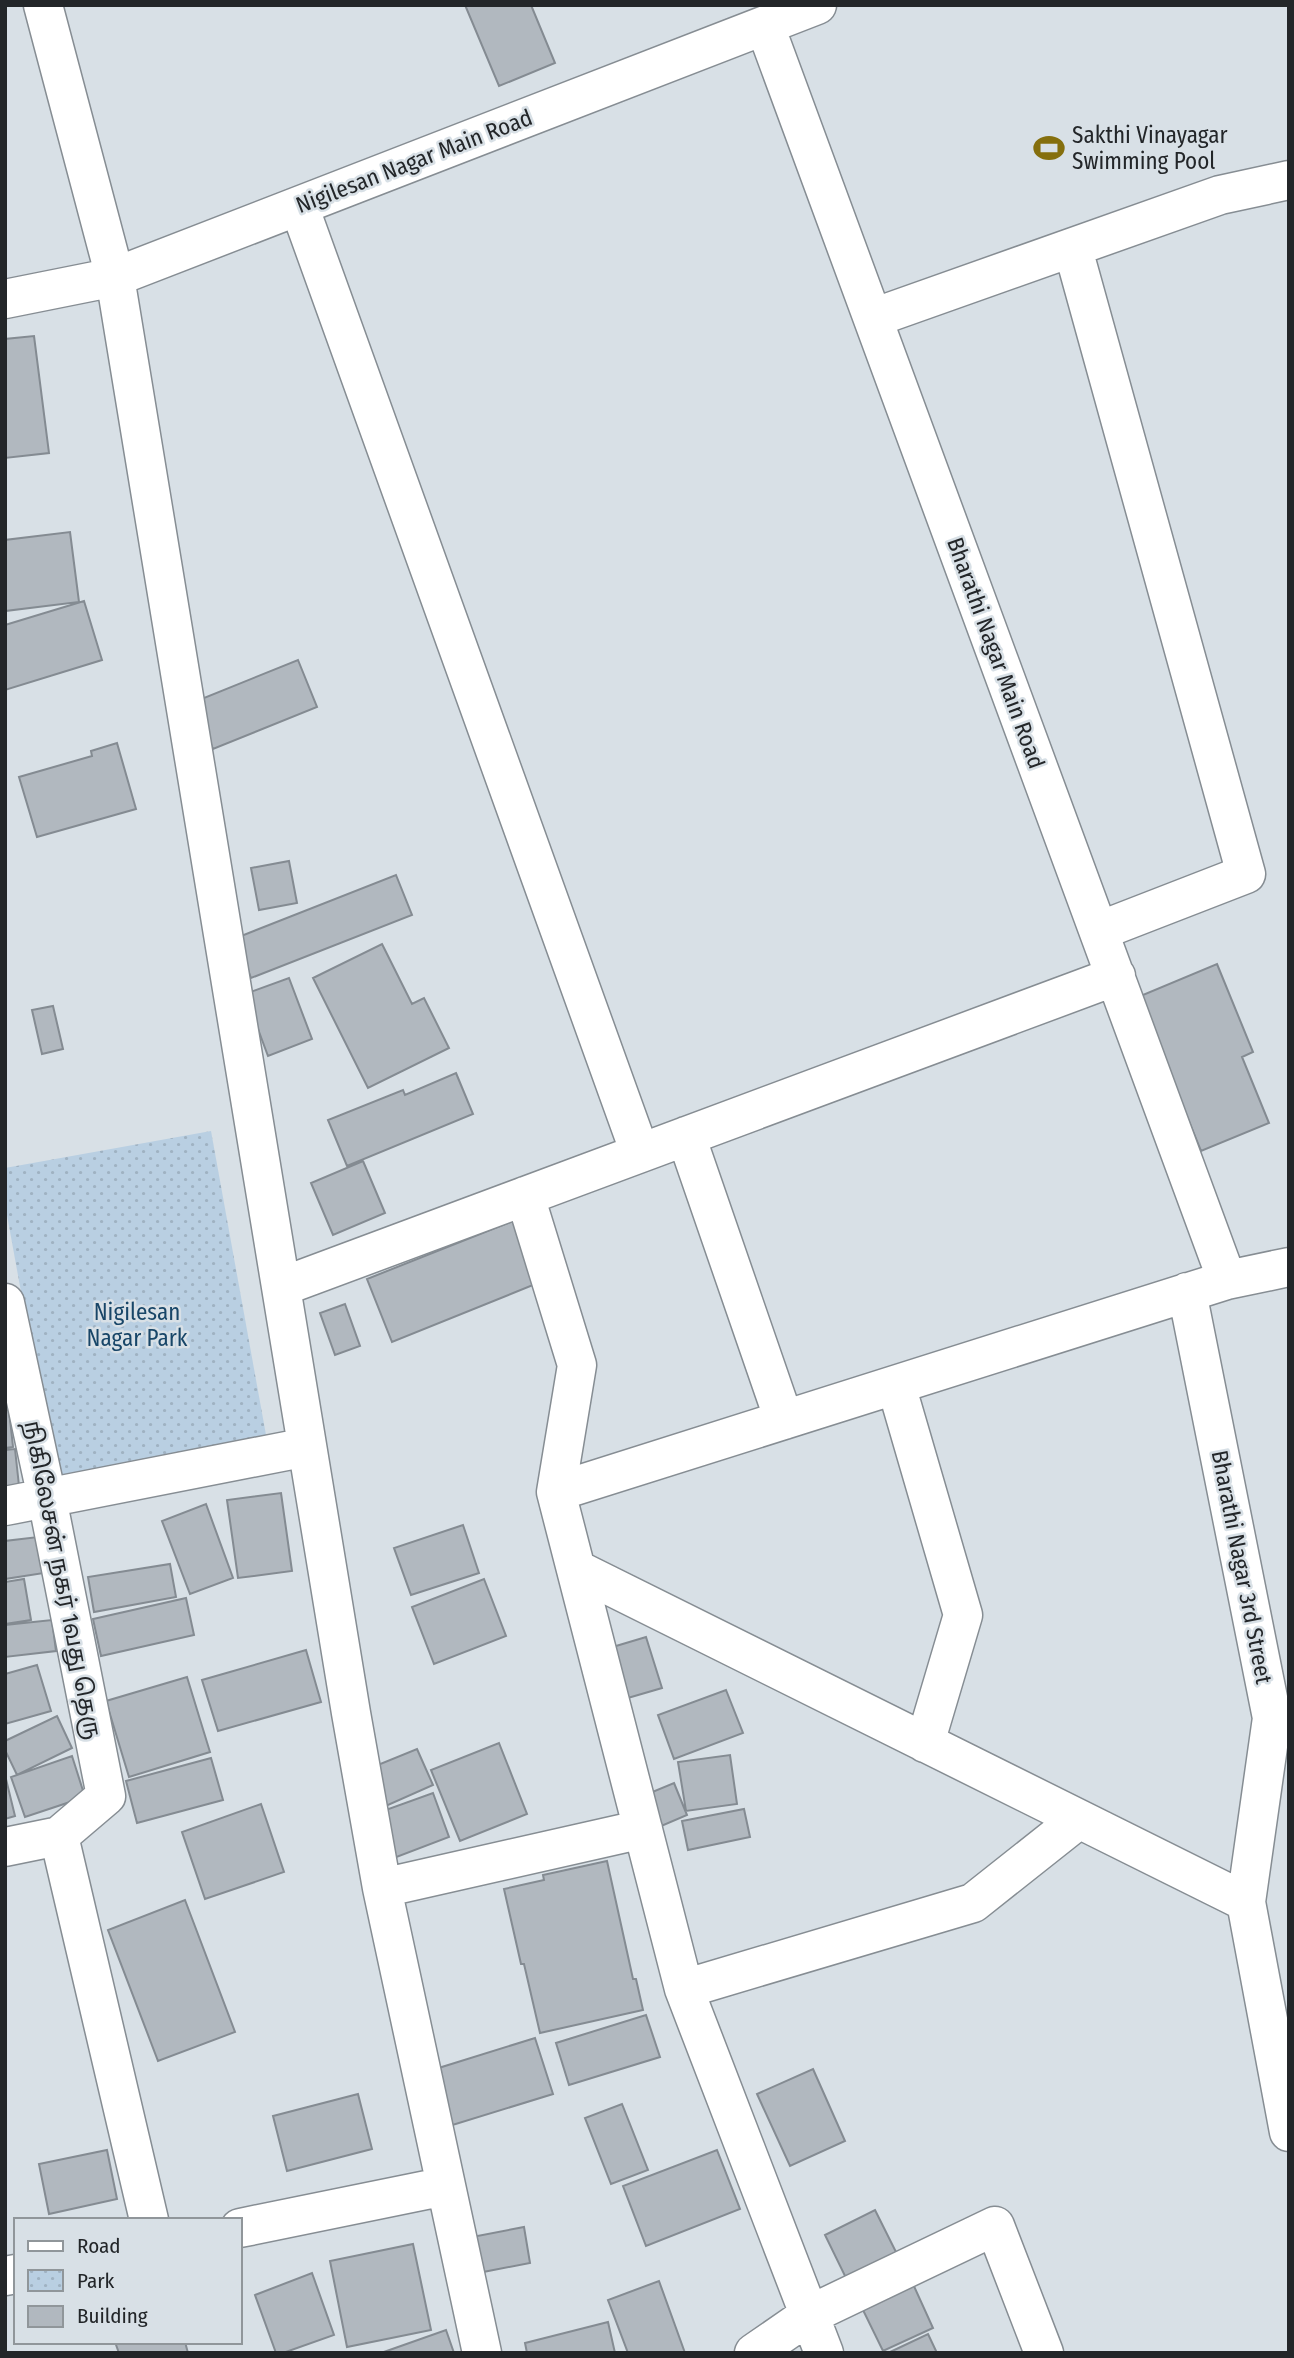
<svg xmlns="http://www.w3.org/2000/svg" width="1294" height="2358" font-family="'Fira Sans Condensed','Noto Sans Tamil',sans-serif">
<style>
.park{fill:url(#park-dots)}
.building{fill:#b1b8bf;stroke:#848b92;stroke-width:2}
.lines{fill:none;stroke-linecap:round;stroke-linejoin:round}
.minor-casing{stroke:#868d93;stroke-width:41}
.minor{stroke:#fff;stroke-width:38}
.labels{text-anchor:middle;stroke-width:5;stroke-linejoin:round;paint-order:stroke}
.poi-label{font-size:23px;fill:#232629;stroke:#d8e0e6;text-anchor:start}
.street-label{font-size:23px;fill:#232629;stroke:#d8e0e6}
.park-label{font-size:23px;fill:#184668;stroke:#d8e0e6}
</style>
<defs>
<pattern id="park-dots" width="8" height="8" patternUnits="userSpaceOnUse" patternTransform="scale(1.75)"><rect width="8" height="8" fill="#b9cfe2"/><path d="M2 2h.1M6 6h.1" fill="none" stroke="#9fb2c2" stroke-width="1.8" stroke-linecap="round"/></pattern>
</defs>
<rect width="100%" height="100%" fill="#d8e0e6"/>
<path class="park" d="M211 1131 268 1446 56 1484 5 1204V1168Z"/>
<path class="building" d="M465 5H531L555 63 499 86Z
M34 336 49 453 5 458V339Z
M70 532 79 602 5 611V540Z
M84 601 102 660 5 690V625Z
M298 660 317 707 213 749 194 702Z
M117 743 136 809 37 837 19 777 92 756 91 751Z
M289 861 297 903 259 910 251 868Z
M396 875 412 915 251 978 236 938Z
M382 944 412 1004 424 998 449 1048 368 1088 313 978Z
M1217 964 1253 1052 1242 1057 1269 1123 1201 1151 1138 997Z
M289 978 312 1039 268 1056 245 994Z
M53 1006 63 1049 42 1054 32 1010Z
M456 1073 473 1114 347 1166 328 1120 403 1090 405 1095Z
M363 1161 385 1213 333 1235 311 1183Z
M513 1221 538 1283 392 1342 367 1279Z
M345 1304 360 1346 335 1355 320 1313Z
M5 1410H9L13 1447 5 1448Z
M15 1449 20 1495 5 1496V1450Z
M281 1493 292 1571 238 1578 227 1500Z
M206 1504 233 1578 190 1594 162 1521Z
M463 1525 479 1573 411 1595 394 1548Z
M38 1537 44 1573 5 1579V1541Z
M170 1564 176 1597 94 1612 88 1577Z
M24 1579 31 1620 5 1624V1582Z
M484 1579 506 1636 434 1664 412 1607Z
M186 1598 194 1635 101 1656 93 1619Z
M52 1620 56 1651 5 1657V1625Z
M646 1637 662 1688 621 1700 606 1649Z
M306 1650 321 1702 218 1731 202 1680Z
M37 1665 51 1711 5 1724V1674Z
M187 1677 210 1752 129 1777 106 1701Z
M726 1690 743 1733 674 1759 658 1715Z
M57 1716 72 1748 17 1775 5 1750V1741Z
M499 1743 527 1814 460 1841 431 1770Z
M417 1749 433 1785 379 1809 363 1771Z
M730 1755 737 1804 686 1811 678 1762Z
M72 1756 85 1797 25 1817 11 1777Z
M211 1758 223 1800 137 1823 126 1781Z
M5 1775 15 1816 5 1819Z
M674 1783 687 1815 659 1827 645 1795Z
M433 1793 449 1837 386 1861 369 1816Z
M261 1804 284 1872 205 1899 182 1832Z
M744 1809 750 1837 688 1850 682 1821Z
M607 1861 633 1979H636L643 2010 540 2033 524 1964H521L504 1889 544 1880 543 1875Z
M185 1900 235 2032 158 2061 108 1930Z
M646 2015 660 2057 569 2085 556 2043Z
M535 2038 553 2094 446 2127 429 2071Z
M813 2069 845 2141 790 2166 757 2094Z
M358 2094 372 2149 287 2171 273 2116Z
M622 2104 648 2170 611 2184 585 2118Z
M107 2150 117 2199 49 2214 39 2164Z
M717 2150 740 2209 646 2246 623 2186Z
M875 2210 897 2254 846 2278 825 2235Z
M524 2227 530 2263 478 2273 472 2237Z
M413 2244 431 2330 347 2347 330 2261Z
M312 2273 334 2335 283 2353H276L255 2295Z
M659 2281 685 2353H628L608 2300Z
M913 2284 933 2328 883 2351 862 2308Z
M608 2322 615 2353H527L525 2343Z
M446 2330 454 2353H381Z
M928 2334 937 2353H888Z
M115 2342H185L188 2353H119Z"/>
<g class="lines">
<g class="minor-casing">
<path id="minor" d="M43 5 115 277 351 1713 382 1888 482 2353
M765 26 1227 1280
M299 206 640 1153
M1073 249 1246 874 1099 931
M5 299 115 277 817 5
M873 318 1220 195 1289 180
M686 1136 784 1420
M525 1196 577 1365 556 1492 684 1989 824 2353
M281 1287 1116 976
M1187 1292 1272 1718 1246 1902 1289 2132
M5 1303 47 1498 106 1796 59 1836 5 1847
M896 1385 963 1615 925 1743
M556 1492 1227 1280 1289 1267
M5 1506 307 1447
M576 1569 1246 1902
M59 1836 149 2220
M382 1888 643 1829
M684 1989 973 1903 1079 1819
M240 2228 446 2186
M5 2276 16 2274
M754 2353 809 2315 995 2226 1044 2353"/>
</g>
<use href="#minor" class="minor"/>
</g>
<defs>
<g id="stadium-bare" transform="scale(2.415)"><path d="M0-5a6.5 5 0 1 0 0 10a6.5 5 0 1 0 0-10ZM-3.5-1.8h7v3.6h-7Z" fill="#856f0d" stroke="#d8e0e6" stroke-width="2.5" paint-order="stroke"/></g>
</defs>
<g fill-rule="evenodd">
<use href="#stadium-bare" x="1049" y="148"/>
</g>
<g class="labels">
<g class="poi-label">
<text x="1072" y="143">Sakthi Vinayagar<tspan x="1072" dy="26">Swimming Pool</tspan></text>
</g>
<g class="street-label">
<text transform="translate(414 161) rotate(-21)" y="8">Nigilesan Nagar Main Road</text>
<text transform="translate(996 653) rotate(70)" y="8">Bharathi Nagar Main Road</text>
<text transform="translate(1242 1567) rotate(79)" y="8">Bharathi Nagar 3rd Street</text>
<text transform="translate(63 1580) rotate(79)" y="8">நிகிலேசன் நகர் 1வது தெரு</text>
</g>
<g class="park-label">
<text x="137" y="1320">Nigilesan<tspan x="137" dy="26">Nagar Park</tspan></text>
</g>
</g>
<rect width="1294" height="2358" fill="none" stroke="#232629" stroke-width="14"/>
<rect x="14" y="2218" width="228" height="126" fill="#d8e0e6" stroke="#90969a" stroke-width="2"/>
<rect x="28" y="2241" width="35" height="10" fill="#ffffff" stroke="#90969a" stroke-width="2"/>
<text x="77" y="2253" font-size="21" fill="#232629">Road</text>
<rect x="28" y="2270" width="35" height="21" fill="url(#park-dots)" stroke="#90969a" stroke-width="2"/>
<text x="77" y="2288" font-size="21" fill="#232629">Park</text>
<rect x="28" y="2306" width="35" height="21" fill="#b1b8bf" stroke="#90969a" stroke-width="2"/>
<text x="77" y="2323" font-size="21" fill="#232629">Building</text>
</svg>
